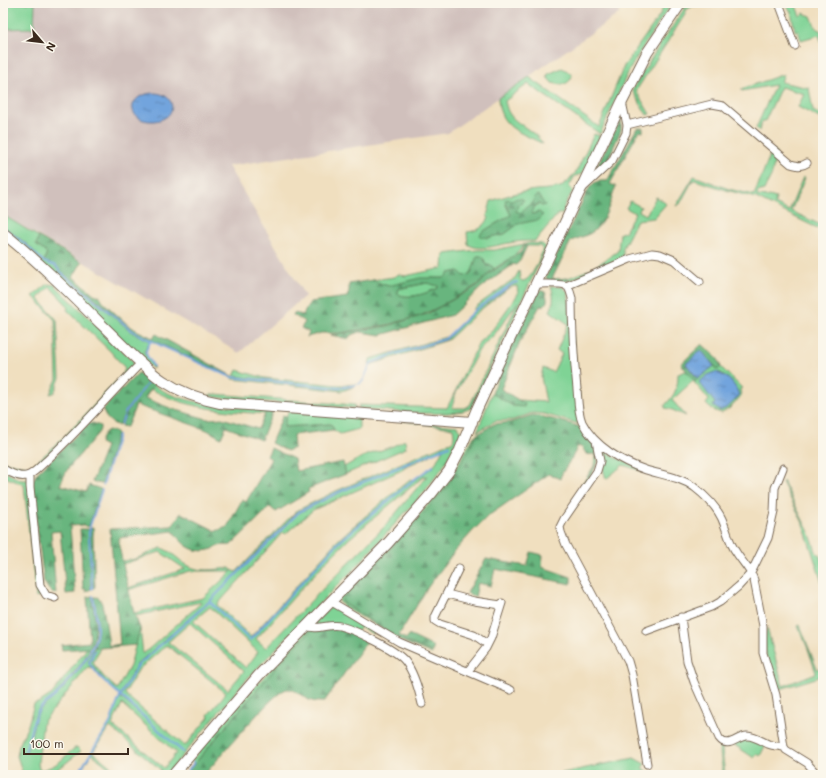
<svg xmlns="http://www.w3.org/2000/svg" width="826" height="778" font-family="Mali,sans-serif">
<style>
.industrial{fill:#d0c0bc}
.green{fill:#7fd395;stroke:#5d7e5a;fill-rule:evenodd}
.forest{fill:url(#forest-firs);stroke:#51704e;fill-rule:evenodd}
.water{fill:url(#water-ripples);stroke:#56677e}
.lines{fill:none;stroke-linecap:round;stroke-linejoin:round}
.stream{stroke:#72a4dd;stroke-width:2}
.street-casing{stroke:#7a6956;stroke-width:9}
.secondary-casing{stroke:#7a6956;stroke-width:12}
.street{stroke:#fff;stroke-width:7}
.secondary{stroke:#fff;stroke-width:10}
</style>
<defs>
<pattern id="forest-firs" width="22" height="20" patternUnits="userSpaceOnUse"><rect width="22" height="20" fill="#67b57e"/><path d="M5 1l3.5 6h-7zM16 11l3.5 6h-7z" fill="#569367"/></pattern>
<pattern id="water-ripples" width="26" height="14" patternUnits="userSpaceOnUse"><rect width="26" height="14" fill="#72a4dd"/><path d="M2 4q2-2 4 0t4 0M15 11q2-2 4 0t4 0" fill="none" stroke="#5f86b3"/></pattern>
</defs>
<rect width="100%" height="100%" fill="#fbf7ec"/>
<filter id="ink" filterUnits="userSpaceOnUse"><feTurbulence type="fractalNoise" baseFrequency=".025" numOctaves="2"/><feDisplacementMap in="SourceGraphic" scale="8" xChannelSelector="R" yChannelSelector="G"/><feConvolveMatrix kernelMatrix="1 2 1 2 8 2 1 2 1" color-interpolation-filters="sRGB"/></filter>
<filter id="wash" filterUnits="userSpaceOnUse"><feTurbulence type="fractalNoise" baseFrequency=".012" numOctaves="4" result="noise"/><feDisplacementMap in="SourceGraphic" scale="16" xChannelSelector="R" yChannelSelector="G"/><feGaussianBlur stdDeviation="0.9" result="paint"/><feColorMatrix in="noise" values="0 0 0 0 0 0 0 0 0 0 0 0 0 0 0 0 0 1.4 0 .05"/><feComposite in="paint" operator="in"/></filter>
<g filter="url(#wash)">
<rect width="100%" height="100%" fill="#f0dfbf"/>
<path class="industrial" d="M3 3H612L620 13 448 133 228 166 305 296 239 353 3 215Z"/>
<path class="green" d="M3 3H35L34 28 3 29Z
M665 3H672C654 30 635 57 621 87 614 102 607 119 600 134L528 84 505 101C506 105 507 110 509 113 516 125 535 130 543 144 520 132 499 128 498 98L529 77 599 127 624 66 660 15Z
M688 3H727L693 6 686 10V13L636 91 650 114 647 115 632 90 654 54Z
M785 3H795L800 16 803 13 811 16 816 28 821 31 823 35V47L819 35 801 40 798 31H795L791 12Z
M562 68C566 70 570 72 572 76 569 86 560 85 552 83L547 77 548 74Z
M784 74 781 82 809 88 813 111 823 116V120L798 107 804 94 781 87 765 121H762L759 131 756 128 775 85 742 91V89Z
M594 134 600 136 582 174 575 176 569 186 573 191 564 206 563 214H558L535 241C527 241 518 241 509 243 498 245 477 252 468 244L467 232C478 231 484 227 489 218L487 216 491 201C503 197 515 193 528 191 540 189 552 190 563 186L565 182 567 183 576 172ZM512 201 522 203 518 206 516 212 521 214 533 202 545 205 542 206 539 204C535 206 532 209 532 214L539 212 542 215 538 219 518 224 502 236 497 235 488 238 481 233C491 226 501 221 511 215L506 205Z
M772 150 776 153 772 174 764 190 758 192 757 196 767 197 769 196 776 198 775 204 789 211 803 177 805 178 791 211 823 226V231L756 198 726 190 695 180H693L680 204 676 206 694 176 729 189 754 195Z
M656 197 662 200 666 204 654 218 637 220 623 248V258L568 281V278L593 268 618 251 620 233 625 232 635 213 626 208 630 201 641 207 639 211 646 215Z
M3 215 39 237 36 245 47 253 44 262 27 244 3 226Z
M3 227 26 245 44 262 53 265 61 273 133 333 150 341 144 352 153 367V369L3 229Z
M531 243 542 244 546 247 545 251 471 408C452 419 383 410 358 408L359 405 447 408 479 342 490 333 518 294 517 286 510 287 479 311 448 340 370 365 393 355 446 340 474 312 513 284 517 283H512L474 311V308L515 278 519 271 520 279 522 281C532 281 539 258 543 250L540 246H524L525 244ZM518 302 470 405 465 408H452L455 395 479 350 488 340 494 335Z
M524 244C518 256 505 261 494 269L489 265H486L484 259 478 256 472 271 469 275 464 276 459 271 449 273 444 278H430L388 286 372 280 394 277 399 274 405 276 443 268 444 254 477 250H494Z
M427 283 439 286 438 288C427 293 410 300 398 294V289Z
M48 284 55 285 133 361V365L129 372 73 432 31 470 22 473 13 471 3 467V462L30 467C65 440 93 405 123 374L125 368 110 351 67 310 68 306 50 287 38 298 57 320 60 378 54 393 50 394 57 379 55 320 33 296Z
M551 286 563 287 568 292 582 423H576L544 414 532 413 513 420 495 421 477 432 492 393 513 406 525 404 519 400 546 402 541 377 543 368 553 372 562 354 557 350 568 324 550 311C554 304 554 294 551 286Z
M453 332 445 339 392 355 369 364 370 359 446 337Z
M714 366 718 370 721 367 742 388 740 389 741 396 730 408 722 413C716 412 710 409 706 404L709 400 693 381 672 400 686 416 670 409 665 408V405C675 395 678 388 678 374L686 371 695 381ZM719 372C728 377 737 386 739 396L728 407 715 403Z
M237 370 265 378 339 385 357 384 339 388 234 376Z
M233 377 339 389 356 386 342 391 232 379Z
M154 385C182 406 233 406 267 410L265 414C227 411 186 409 151 389Z
M215 394 355 405V408L230 399 207 396Z
M288 412 359 416V429L340 434 334 430 331 424 283 427Z
M403 421 458 426 460 430V435L443 467 425 491 355 568 309 614 245 681 166 775H158L161 770 110 727 93 752 121 775H118L92 754 77 775 110 723 120 697 182 751 121 696 138 665 210 602 299 513 343 491 432 453 430 456 404 467 402 470 313 510 285 534 283 532 217 605 251 637 335 543 350 529 409 480 411 479 413 480 351 530 331 551 352 531 413 481 434 466 442 451 444 448 450 446 338 492 297 512 209 601 137 664 120 695 106 682 90 663 95 650 94 649 88 663 92 668 88 667 43 722 38 763 39 769 41 770C48 768 54 766 59 762 66 757 69 751 77 747L81 751 61 767 47 775H21L22 771 17 756 19 746 28 725 34 704 40 702 52 694 87 648H90L83 661 55 695 39 708 35 716 25 753C33 741 31 722 40 710 43 705 50 702 54 698 68 685 85 664 94 647L100 648 93 663 104 677 117 689 130 666 140 628 143 654 201 603V602L135 616 134 613 203 598 232 571H190L128 590V588L185 569 160 552 123 564V561L135 559 161 548C172 551 178 560 187 565 199 573 217 569 230 568L232 570 236 572 296 511 336 491 453 441 454 435 453 428ZM427 476 385 526 301 611 266 648 256 639 321 567 350 538 423 477ZM210 607 258 652 246 668 193 621ZM190 623 244 671 228 690 168 642ZM167 645 226 693 208 715 209 717 185 746 127 696 125 693 139 669ZM122 704 176 753 164 768 112 725Z
M476 435C467 453 458 473 445 489 414 528 375 561 342 599L344 604 377 625 404 641 432 652V654L403 642 343 606 339 601V598L411 524 438 493 451 476 474 436Z
M405 440 406 448 346 474 344 467 362 457 393 446Z
M601 447 616 458 686 484 695 490 679 483 623 465 606 479 601 462Z
M3 471 21 480H29L42 595 36 598 24 485 3 476Z
M783 481 810 534 817 554H819L823 565V586L802 521 782 482Z
M334 606 375 630 373 634 361 627 358 631 316 626 314 623 330 608Z
M800 625 817 669 823 667V689L822 687 823 683 819 677 777 690C771 673 760 647 767 628L783 686 816 673 808 649 798 626Z
M312 629 278 665 194 764 192 760 260 681 307 630Z
M744 738 766 744 760 756 756 754 754 758 733 744 723 747 722 750 725 775H723L719 745Z
M634 758 645 764 642 768 653 775H563L562 773Z"/>
<path class="forest" d="M620 121H621V130L608 160 598 172 596 171 595 170Z
M637 128H643V132L639 131 610 184 616 186C610 202 606 223 591 233 585 236 577 239 571 241L552 279 568 278V281L550 283 548 282 546 277 586 194C591 184 595 180 607 181Z
M538 195 545 205 542 206 539 204 536 205 532 211V214L539 212 543 215 538 220 518 224 502 236C494 234 488 240 480 236L481 233C491 226 501 221 511 215L506 205 505 200 509 199 512 201C516 198 519 197 524 200L518 206 516 211 521 213 524 209 533 202 534 197Z
M39 237 82 262 73 277 94 294 100 296 104 303 127 324 136 330 153 338 156 334 232 376 202 363 134 332 102 304 61 272 56 266 44 262 47 253 36 245Z
M524 246H527L520 261 516 265 514 264 482 287 452 315 381 335 360 332 351 335 348 339 331 335 387 326 427 314 479 285 488 274 521 252Z
M477 256H482L484 259 486 265 492 266 494 269 488 274 479 284 441 306 420 316 387 325 340 333H321L307 337 309 332 301 328 305 322 293 315 294 313 303 315 310 302 347 297 349 291V284L372 280 388 286 420 278H444L449 273 459 271 464 276 469 275 472 271ZM427 283 438 286V288C427 293 409 300 398 294V289Z
M540 290 545 292C548 298 549 305 540 306L520 342 501 389 525 404 524 407 513 406 492 393 511 347Z
M702 344 718 359 721 367 718 370 701 351 686 364 698 379 695 382 681 364Z
M138 373 145 376 149 381 126 410 119 426C111 423 104 418 103 409Z
M150 381 154 385 145 398 170 408 207 419 222 418 258 429 267 410 273 411 261 440 226 427 221 438 207 430 136 405 127 427 121 426 127 411Z
M283 415 286 416 284 427 331 424 334 430 293 435 294 448 287 451 271 443Z
M532 415C539 415 582 426 587 430 595 437 596 452 598 462L585 486 583 483 594 466 595 455 594 454C586 456 585 453 582 446L577 447C574 457 561 472 560 479L549 474 488 516 472 532 454 552 428 587 399 635 406 639 409 635 434 647 432 652 404 641 377 625 342 602V599L344 596 410 528 446 488 469 450 476 435 494 424 512 422Z
M93 423 100 426V429L99 432 67 470 60 485 86 492 89 485 101 489 89 526 86 527 84 525 70 526 75 593 66 594 60 531 51 532 56 594 49 590 44 582 32 488 33 481 37 473 88 424Z
M109 430 117 433 102 484 92 482 106 446 100 443C102 437 103 432 109 430Z
M271 448 294 459 296 471 343 462 346 474 308 489 309 492 276 512 270 507 231 545C227 546 222 545 218 546 216 546 215 548 213 549 193 555 183 545 173 531L119 538V546L134 613 140 628 136 645 100 648 94 647C100 630 96 614 94 597 97 597 98 597 100 599 104 605 108 638 109 646L120 644 110 529 172 526 181 513 216 531 227 527 242 500 246 502 271 459 267 456Z
M91 528H94L93 536 95 587 92 590 90 533Z
M80 529H89L91 589 86 592V589H83Z
M531 552 543 555 542 567 571 577V584L495 569 491 586 478 583 475 597 467 593 486 559 527 566Z
M92 596C94 614 99 632 90 648L62 650 61 645 90 642 87 597Z
M339 628 368 640 324 702C320 702 316 702 312 701 304 699 296 688 287 689 274 691 217 761 204 775H185L278 665 312 629Z"/>
<path class="water" d="M152 93C177 92 179 119 154 121 128 123 124 96 152 93Z
M701 350 714 366 698 379 686 364Z
M715 372C725 373 737 385 739 396L728 407 720 411 713 406 715 403 699 382 709 374Z"/>
<g class="lines">
<path class="stream" d="M3 227 26 245 44 262 56 266 61 273 134 332 164 347 231 377 339 388 356 385
M151 341C142 355 147 354 153 366
M359 384 363 381 371 363 392 355 445 339 474 311 513 283 517 282
M121 424 126 411 151 379
M103 485 118 435
M90 526 102 490
M90 528 89 533 92 589
M210 602 250 640 337 544 352 531 413 480 433 466
M94 651 89 663 100 677 183 752
M25 752C29 738 32 720 40 708 44 703 52 700 57 694 71 678 96 653 97 630 97 619 95 607 93 596
M77 775 110 723 120 696 138 665 210 601 299 512 339 492 449 446
M184 775 193 764V762"/>
</g>
</g>
<g filter="url(#ink)">
<g class="lines">
<g class="street-casing">
<path id="street" d="M779 3 795 46
M627 125 712 104 723 106 791 164C798 166 801 167 807 163
M583 188 612 161 626 133 627 125 622 102
M536 284C542 284 563 283 567 286 570 289 571 295 572 298 572 329 574 359 577 389 578 400 578 412 582 422 594 446 622 462 646 470 662 475 680 477 694 487 707 497 719 509 724 524 728 534 730 544 736 552 742 562 750 569 754 580L763 626V653L776 695 784 747 786 750 807 763 818 775
M566 286 630 259 652 253 660 254 674 260 700 282
M596 441 600 461 597 471 564 519 560 527 561 532 566 545 628 661 632 675 647 764
M3 469C10 472 18 478 26 476 33 475 40 466 46 461 79 431 108 396 140 364
M30 475V487L40 585 46 595 55 598
M459 568 435 617V621L440 624 474 635 487 644
M447 594 474 601 501 605
M330 601 399 642 511 690
M681 617 687 661 694 682 719 738C728 750 737 736 747 736 754 736 762 741 768 744 773 746 778 746 784 747
M307 626C317 631 329 623 340 626 355 630 395 649 405 661 413 671 419 691 422 704
M646 631 711 607 720 602 739 586 751 573 768 538 774 512 775 488 783 468
M468 671 486 648 491 638 502 603"/>
</g>
<g class="secondary-casing">
<path id="secondary" d="M3 233C37 260 70 293 101 324 142 363 161 392 220 403L472 422
M173 775 259 675 388 543 432 493 449 471 460 450 477 409 498 364 622 102 647 53 681 3"/>
</g>
<use href="#street" class="street"/>
<use href="#secondary" class="secondary"/>
</g>
</g>
<rect width="826" height="778" fill="none" stroke="#fbf7ec" stroke-width="16"/>
<g transform="translate(42 42) rotate(118)" stroke="#fbf7ec" stroke-width="3" paint-order="stroke">
<path d="M0-3L7 15L0 10L-7 15Z" fill="#3b2a1e"/>
<text y="-6" font-size="11" font-weight="bold" text-anchor="middle" fill="#3b2a1e">N</text>
</g>
<path d="M24 748v6h104v-6" fill="none" stroke="#3b2a1e" stroke-width="2"/>
<text x="30" y="748" font-size="12" fill="#3b2a1e" stroke="#fbf7ec" stroke-width="3" paint-order="stroke">100 m</text>
</svg>
